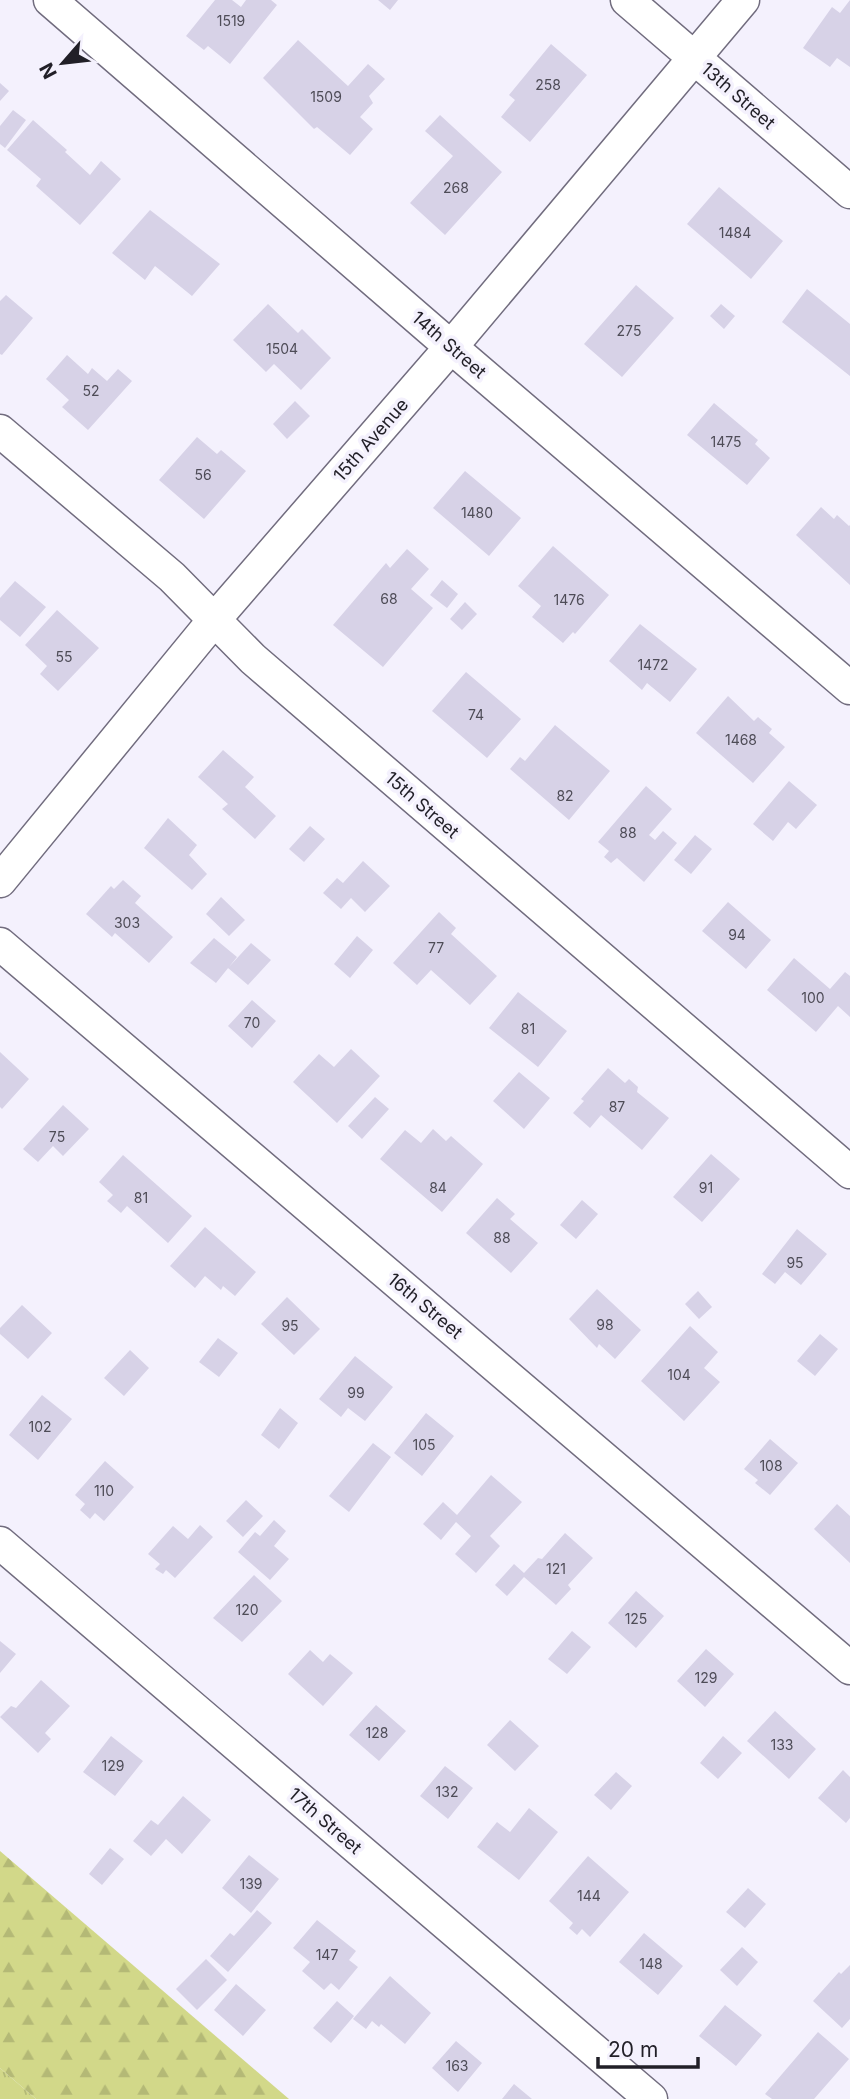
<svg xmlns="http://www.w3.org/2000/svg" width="850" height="2099" font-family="Inter,sans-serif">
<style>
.grass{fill:url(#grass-tufts)}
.forest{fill:url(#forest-firs)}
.building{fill:#d7d2e7}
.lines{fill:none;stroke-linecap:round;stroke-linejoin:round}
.street-casing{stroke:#716c7e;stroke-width:35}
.street{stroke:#fff;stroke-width:32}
.labels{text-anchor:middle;stroke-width:7;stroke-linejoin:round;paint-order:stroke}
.number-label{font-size:14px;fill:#4e4c57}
.street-label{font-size:18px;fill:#211f27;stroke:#f4f1fd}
</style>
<defs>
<pattern id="grass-tufts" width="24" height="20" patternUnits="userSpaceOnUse" patternTransform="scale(1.75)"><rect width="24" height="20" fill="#d2d889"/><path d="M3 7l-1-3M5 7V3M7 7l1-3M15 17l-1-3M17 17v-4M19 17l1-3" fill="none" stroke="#b4b976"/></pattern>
<pattern id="forest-firs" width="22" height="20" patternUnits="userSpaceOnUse" patternTransform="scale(1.75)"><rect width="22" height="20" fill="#d2d889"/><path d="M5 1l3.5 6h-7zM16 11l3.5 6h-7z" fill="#b4b976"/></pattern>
</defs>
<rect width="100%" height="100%" fill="#f4f1fd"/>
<path class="grass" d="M0 2068 36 2099H0Z"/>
<path class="forest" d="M0 1851 289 2099H36L0 2068Z"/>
<path class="building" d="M215 0H232L241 7 246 0H271L277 5 230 64 208 46 204 50 186 36Z
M378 0H398L390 10Z
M850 0V67L837 58 830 67 803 48 832 7 840 13Z
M298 40 348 86 368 64 385 79 369 96 373 103 360 117 373 129 350 155 317 127 314 129 263 78Z
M551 44 587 75 530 142 501 117 515 100 509 95Z
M0 83 9 91 0 101Z
M13 110 26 120 5 148 0 144V126Z
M440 115 502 172 445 235 410 203 453 156 425 131Z
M33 120 67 150 65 152 90 175 101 161 121 179 80 225 36 186 41 179 7 150Z
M719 187 783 241 751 279 687 224Z
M150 210 220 264 192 296 155 266 145 280 112 253Z
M636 285 674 318 622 377 584 344Z
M807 289 850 324V376L782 322Z
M6 295 33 318 2 355 0 354V301Z
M268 304 298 333 302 329 331 358 301 390 274 364 266 372 233 340Z
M721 304 735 316 724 329 710 316Z
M67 355 88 374 92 368 107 381 118 369 132 381 88 430 62 407 69 400 46 379Z
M295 401 310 416 287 439 273 424Z
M714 403 758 440 755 444 770 458 747 485 687 435Z
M197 437 217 454 221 450 246 471 204 519 159 480Z
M465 471 521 518 489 556 433 508Z
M821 507 834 519 837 515 849 526 850 525V585L796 535Z
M553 546 609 595 575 634 573 632 563 643 532 617 541 606 518 586Z
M407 549 429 569 411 589 433 608 383 667 333 625 386 563 390 568Z
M442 580 458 594 447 608 430 595Z
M15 581 46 607 20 637 0 620V598Z
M465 602 477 614 462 630 450 619Z
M57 610 99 648 58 691 40 674 47 666 25 645Z
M640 624 697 669 670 702 647 683 642 690 609 661Z
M466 672 521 719 487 758 432 711Z
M728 696 754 721 758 717 772 729 769 733 785 747 753 783 696 733Z
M555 725 610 771 569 820 510 769 520 757 525 761Z
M223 750 254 777 245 787 276 816 255 839 222 809 228 804 198 777Z
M789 781 817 805 796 829 788 822 773 841 753 824Z
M646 786 672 809 649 835 655 840 663 831 677 843 644 882 617 858 611 863 604 857 609 851 598 842Z
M168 818 197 845 189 855 207 874 192 890 144 848Z
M310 826 325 839 304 862 289 849Z
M695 835 712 849 691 874 674 860Z
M363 861 390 886 365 912 351 898 341 909 323 893 337 878 343 883Z
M123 880 141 896 135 903 173 937 149 963 115 933 112 937 86 914 111 886 114 889Z
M221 897 245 920 229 936 206 914Z
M728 902 771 940 746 969 702 931Z
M439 912 456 928 451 934 497 976 470 1005 431 970 417 985 393 963Z
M357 936 373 950 350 978 334 964Z
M214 938 237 957 216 983 190 963Z
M251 943 271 960 248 985 228 968Z
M794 958 830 989 845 972 850 976V1017L838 1006 816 1032 767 990Z
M518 992 567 1031 538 1067 489 1028Z
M252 1000 276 1021 252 1048 228 1026Z
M351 1049 380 1076 337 1123 293 1082 319 1054 334 1067Z
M0 1052 29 1079 2 1109 0 1107Z
M608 1068 625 1083 629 1079 638 1087 637 1092 669 1118 642 1150 601 1115 590 1128 573 1113 584 1101 581 1099Z
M519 1072 550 1098 524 1129 493 1101Z
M375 1097 389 1109 362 1139 348 1126Z
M63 1105 89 1129 63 1156 53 1146 38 1162 23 1149Z
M433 1129 446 1141 451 1136 483 1164 442 1212 380 1159 405 1130 421 1143Z
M711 1154 740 1179 702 1222 673 1197Z
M123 1155 192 1216 168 1243 127 1206 121 1213 107 1201 113 1195 99 1182Z
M497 1198 515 1214 510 1219 538 1243 511 1273 466 1233Z
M582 1200 598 1214 576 1239 560 1225Z
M205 1227 256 1272 235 1296 223 1286 221 1290 205 1276 195 1288 170 1266Z
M797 1229 827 1254 801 1285 785 1272 775 1284 762 1274Z
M597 1289 641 1330 615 1359 599 1344 597 1348 569 1319Z
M698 1291 712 1307 699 1319 685 1304Z
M287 1297 320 1329 294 1355 261 1324Z
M22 1305 52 1333 28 1359 0 1334V1328Z
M690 1326 718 1352 704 1368 720 1382 684 1421 641 1381Z
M820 1334 838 1349 815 1376 797 1361Z
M218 1338 238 1353 219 1377 199 1362Z
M130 1350 149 1368 124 1396 104 1378Z
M355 1356 393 1387 365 1421 348 1408 341 1417 319 1399Z
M42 1395 72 1419 38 1460 9 1435Z
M280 1408 298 1423 279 1449 261 1435Z
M426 1413 454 1436 422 1476 394 1453Z
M770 1439 798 1463 770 1495 755 1483 758 1480 744 1469Z
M373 1443 391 1457 349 1512 329 1496Z
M105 1461 134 1487 104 1521 95 1513 90 1519 80 1510 85 1504 75 1495Z
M491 1475 522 1502 490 1536 500 1546 476 1573 455 1554 471 1536 456 1522 441 1540 423 1524 443 1502 457 1515Z
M246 1500 263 1516 243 1537 226 1521Z
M837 1504 850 1516V1563L814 1529Z
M274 1520 286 1531 274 1546 289 1559 270 1580 238 1552 255 1532 260 1536Z
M200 1525 213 1537 175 1578 166 1570 163 1574 155 1569 160 1564 148 1554 173 1526 188 1539Z
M565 1533 593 1558 568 1585 571 1589 556 1605 524 1577 507 1596 495 1585 514 1564 524 1573 538 1558 542 1559Z
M254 1575 282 1601 242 1642 213 1618Z
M636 1591 664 1616 636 1648 608 1623Z
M572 1631 591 1647 567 1674 548 1659Z
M0 1641 16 1654 0 1673Z
M706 1649 734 1674 705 1707 677 1681Z
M310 1650 323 1662 330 1654 353 1673 323 1706 288 1674Z
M41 1680 70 1706 45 1733 51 1739 38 1753 0 1717 11 1706 16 1708Z
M376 1705 406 1731 379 1761 349 1735Z
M775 1711 816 1749 789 1779 747 1741Z
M510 1720 539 1746 515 1771 487 1745Z
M111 1736 143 1761 115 1796 83 1772Z
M723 1736 742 1753 718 1779 700 1763Z
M445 1766 473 1788 448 1819 420 1796Z
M843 1770 850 1777V1818L846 1823 818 1798Z
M616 1772 632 1786 611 1810 594 1795Z
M183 1796 211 1820 182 1854 166 1839 151 1856 133 1841 151 1820 158 1825Z
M529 1808 558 1832 519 1880 477 1847 497 1822 510 1832Z
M110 1848 124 1859 102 1885 89 1874Z
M249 1855 279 1879 251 1913 222 1888Z
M588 1856 629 1892 590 1937 582 1929 577 1935 569 1928 573 1923 549 1901Z
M748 1888 766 1904 745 1928 726 1912Z
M257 1910 272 1923 228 1972 210 1956 230 1933 234 1936Z
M317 1920 356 1951 349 1960 358 1967 339 1990 331 1983 324 1990 302 1971 310 1962 293 1948Z
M644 1933 683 1966 658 1995 619 1962Z
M742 1947 758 1962 737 1986 720 1970Z
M206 1959 227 1980 197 2010 176 1989Z
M850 1965V2019L842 2028 813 2001 839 1972 841 1974Z
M390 1976 431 2013 405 2044 381 2024 379 2027 372 2021 366 2029 353 2019Z
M236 1984 266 2010 243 2036 214 2010Z
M337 2001 354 2016 331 2043 313 2028Z
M725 2005 762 2035 736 2066 699 2036Z
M818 2032 849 2059 814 2099H772L765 2094Z
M456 2041 482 2063 458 2092 432 2068Z
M514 2084 532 2099H502Z"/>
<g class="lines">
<g class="street-casing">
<path id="street" d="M50 0 451 347 850 688
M627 0 850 192
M0 431 172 577 253 659 850 1172
M0 881 214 620 451 347 743 0
M0 944 850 1668
M0 1543 651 2099"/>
</g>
<use href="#street" class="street"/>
</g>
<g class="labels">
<g class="number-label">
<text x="231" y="26">1519</text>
<text x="548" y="90">258</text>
<text x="326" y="102">1509</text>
<text x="456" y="193">268</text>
<text x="735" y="238">1484</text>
<text x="629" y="336">275</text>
<text x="282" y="354">1504</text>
<text x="91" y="396">52</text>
<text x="726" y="447">1475</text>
<text x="203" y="480">56</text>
<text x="477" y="518">1480</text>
<text x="389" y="604">68</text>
<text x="569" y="605">1476</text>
<text x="64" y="662">55</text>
<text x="653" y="670">1472</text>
<text x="476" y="720">74</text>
<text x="741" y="745">1468</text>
<text x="565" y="801">82</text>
<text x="628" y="838">88</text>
<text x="127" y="928">303</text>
<text x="737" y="940">94</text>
<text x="436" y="953">77</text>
<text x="813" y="1003">100</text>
<text x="252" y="1028">70</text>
<text x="528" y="1034">81</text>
<text x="617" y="1112">87</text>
<text x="57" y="1142">75</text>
<text x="438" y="1193">84</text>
<text x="706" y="1193">91</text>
<text x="141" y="1203">81</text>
<text x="502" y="1243">88</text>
<text x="795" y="1268">95</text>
<text x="605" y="1330">98</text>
<text x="290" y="1331">95</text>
<text x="679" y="1380">104</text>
<text x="356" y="1398">99</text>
<text x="40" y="1432">102</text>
<text x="424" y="1450">105</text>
<text x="771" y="1471">108</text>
<text x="104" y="1496">110</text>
<text x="556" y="1574">121</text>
<text x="247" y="1615">120</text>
<text x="636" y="1624">125</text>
<text x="706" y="1683">129</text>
<text x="377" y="1738">128</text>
<text x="782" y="1750">133</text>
<text x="113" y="1771">129</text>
<text x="447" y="1797">132</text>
<text x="251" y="1889">139</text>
<text x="589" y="1901">144</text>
<text x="327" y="1960">147</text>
<text x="651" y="1969">148</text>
<text x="457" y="2071">163</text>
</g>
<g class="street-label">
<text transform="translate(738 96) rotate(41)" y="6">13th Street</text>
<text transform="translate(449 345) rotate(41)" y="6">14th Street</text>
<text transform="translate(371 440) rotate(-49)" y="6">15th Avenue</text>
<text transform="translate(422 805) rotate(41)" y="6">15th Street</text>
<text transform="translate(425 1306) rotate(40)" y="6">16th Street</text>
<text transform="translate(325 1821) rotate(41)" y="6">17th Street</text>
</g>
</g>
<g transform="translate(63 63) rotate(242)" stroke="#f4f1fd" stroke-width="5" paint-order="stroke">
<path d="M0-5L12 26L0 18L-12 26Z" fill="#211f27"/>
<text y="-10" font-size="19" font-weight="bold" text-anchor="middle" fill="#211f27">N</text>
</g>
<path d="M598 2057v10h100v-10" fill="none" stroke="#211f27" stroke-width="3.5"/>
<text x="608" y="2057" font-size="21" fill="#211f27" stroke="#f4f1fd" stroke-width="5" paint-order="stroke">20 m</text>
</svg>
